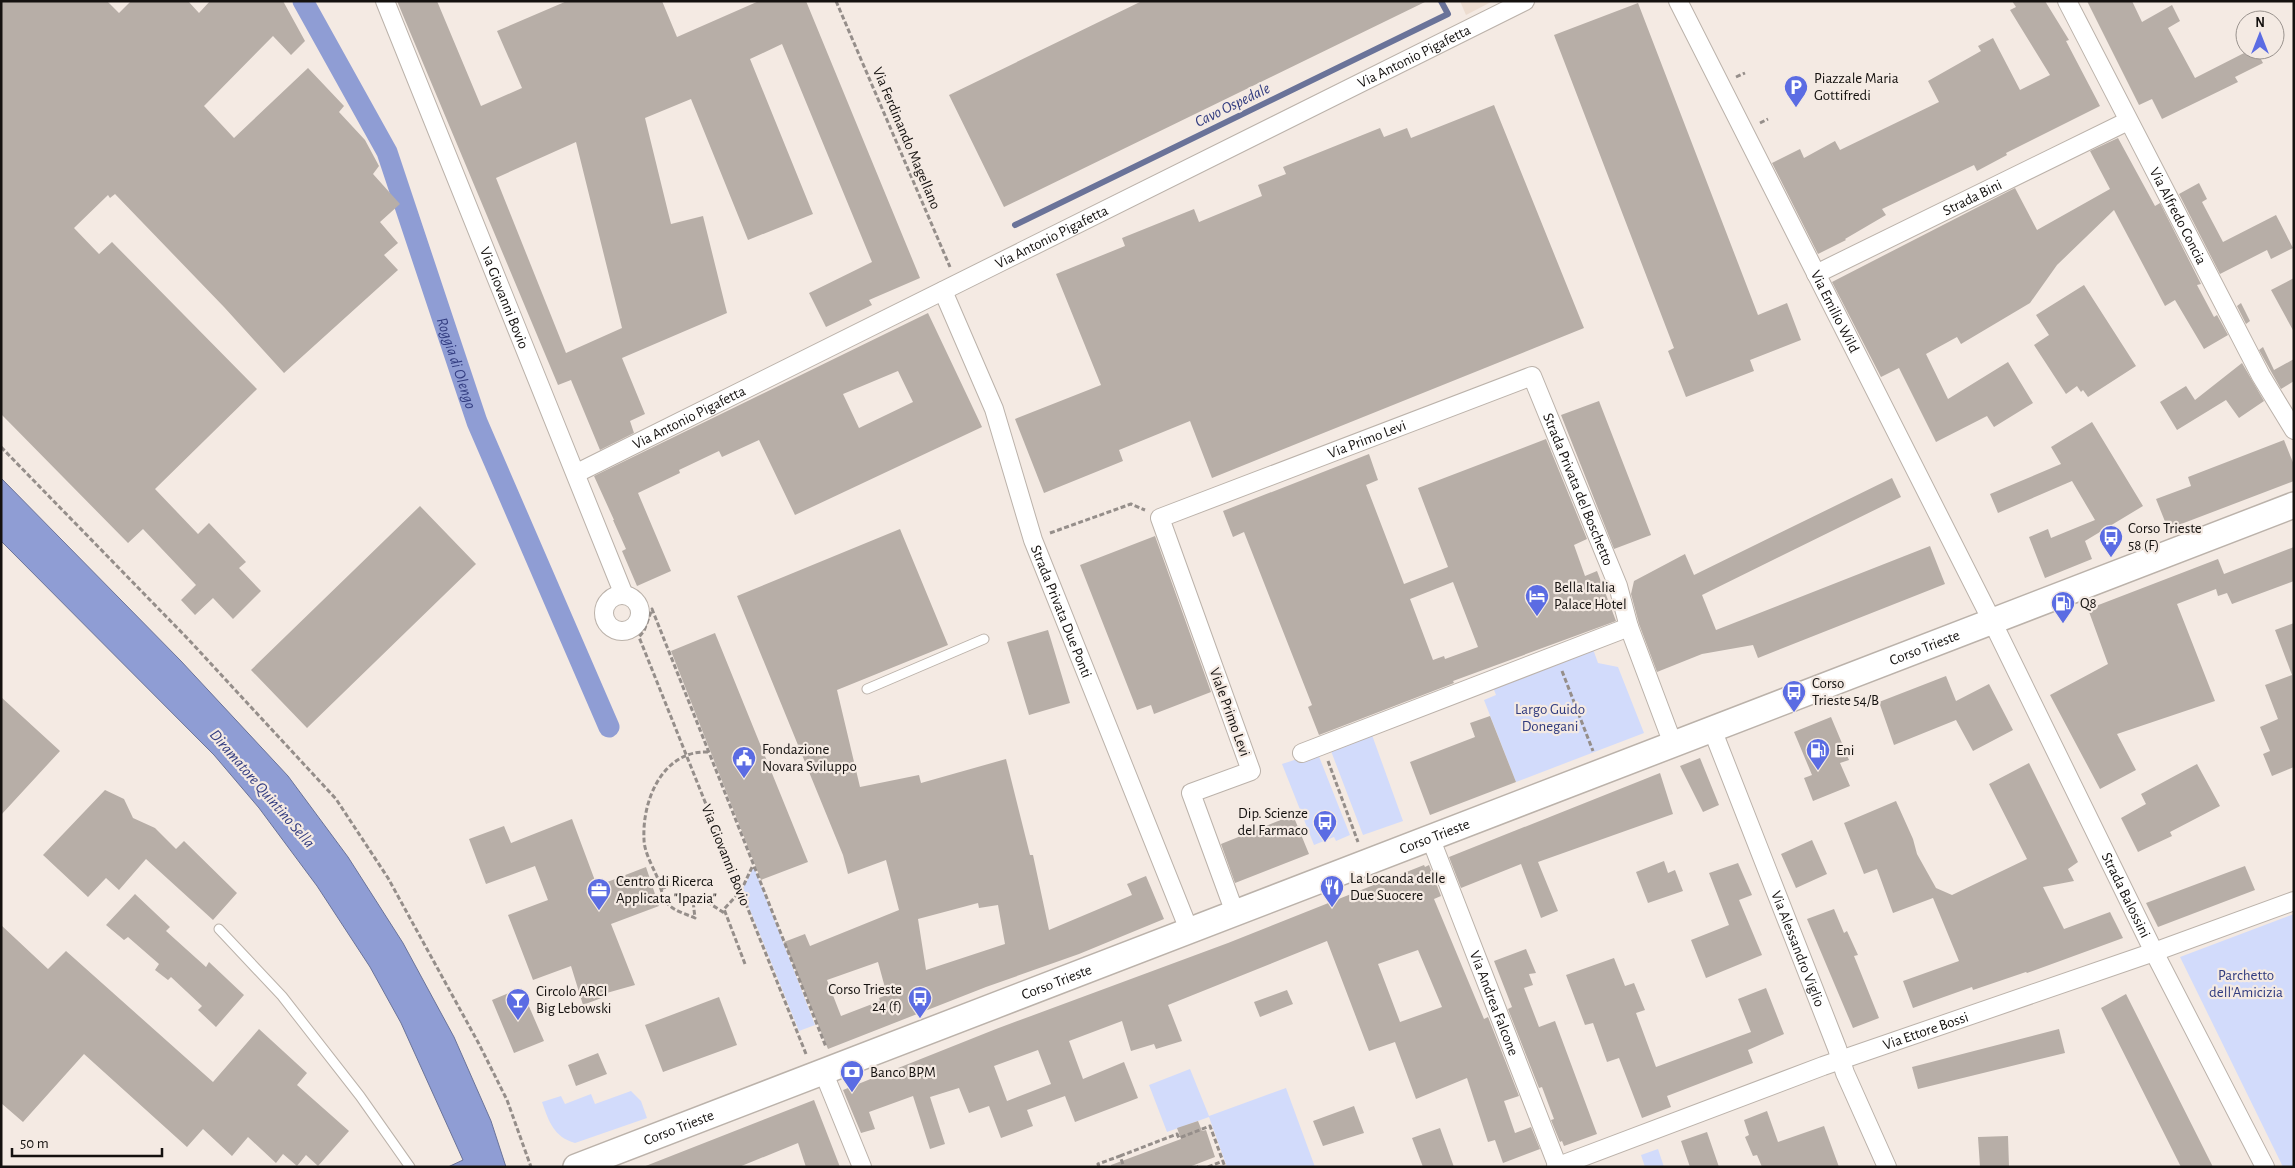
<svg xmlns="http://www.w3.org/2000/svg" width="2295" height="1168" font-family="'Alegreya Sans',sans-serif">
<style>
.built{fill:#ecdccf}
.green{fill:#d2dbfb}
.water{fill:#8f9dd4;stroke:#6a7399}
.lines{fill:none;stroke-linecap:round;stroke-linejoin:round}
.stream{stroke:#6a7399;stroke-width:6}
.canal{stroke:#8f9dd4;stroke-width:21}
.building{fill:#b7aea7;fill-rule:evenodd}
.service-casing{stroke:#bbb2aa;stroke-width:11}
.minor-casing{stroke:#bbb2aa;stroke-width:20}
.secondary-casing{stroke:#bbb2aa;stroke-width:28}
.path{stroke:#958e8a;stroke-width:3;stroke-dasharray:5 2.5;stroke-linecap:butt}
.service{stroke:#fff;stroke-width:9}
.minor{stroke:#fff;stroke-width:18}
.secondary{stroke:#fff;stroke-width:25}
.labels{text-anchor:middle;stroke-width:4.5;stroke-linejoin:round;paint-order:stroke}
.street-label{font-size:15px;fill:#14110f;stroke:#f4eae3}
.poi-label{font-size:15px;fill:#14110f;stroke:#f4eae3;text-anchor:start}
.park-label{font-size:15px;fill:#313c7f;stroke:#f4eae3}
.water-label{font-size:16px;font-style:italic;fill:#323c80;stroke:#f4eae3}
</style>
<rect width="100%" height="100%" fill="#f4eae3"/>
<path class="built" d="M1460 1H1493L1466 15Z"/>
<path class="green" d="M1593 649 1598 663 1618 667 1644 733 1516 782 1484 700 1496 695 1491 682Z
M1372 735 1403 821 1363 835 1331 751Z
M1316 753 1318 754 1350 835 1336 841 1334 837 1314 845 1282 764Z
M754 867 815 1025 799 1031 742 890Z
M2294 914V1167H2283L2180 957Z
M1190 1069 1209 1116 1286 1088 1315 1167H1227L1209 1117 1167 1132 1149 1085Z
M631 1091 641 1101 647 1118 575 1143C554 1137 549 1122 542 1102L561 1096 565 1104 591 1094 595 1104Z
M1658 1149 1664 1167H1645L1641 1155Z"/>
<path class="water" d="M1 478 181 661 288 776 348 857 403 943 454 1037 491 1121 506 1167H448L463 1160 401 1023 370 967 317 886 259 808 214 755 1 541Z"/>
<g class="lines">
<path class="stream" d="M1015 225 1448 14 1441 1"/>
<path class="canal" id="s1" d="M303 1 387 152 477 422 609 727"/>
</g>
<path class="building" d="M1 1H107L119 13 131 1H188L199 13 210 1H283L305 41 291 55 273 36 204 106 234 138 308 68 344 106 339 112 365 140 379 166 373 174 400 204 380 222 398 243 384 255 398 270 284 373 224 307 115 194 110 198 108 195 74 228 99 254 112 242 257 389 155 489 198 534 209 523 246 562 239 568 261 591 233 619 213 598 195 615 181 600 196 585 143 529 128 543 1 414Z
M397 1H437L481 106 522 88 497 31 567 1H662L677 37 759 1H806L920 278 869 300 872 305 826 327 809 293 872 262 782 44 750 59 813 214 748 240 691 99 645 118 671 224 703 216 727 313 622 358 645 414 630 421 634 433 600 450 571 380 558 385ZM576 142 622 328 566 353 496 178Z
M1142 1H1427L1004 207 949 95Z
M2012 1H2045L2069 40 2066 41 2100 106 2006 153 2007 155 1977 171 1974 165 1882 209 1886 215 1845 239 1846 240 1818 254 1772 163 1800 149 1804 158 1835 141 1840 150 1939 102 1928 81 1981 51 1978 46 1993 38 2020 90 2050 75 2010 10 2016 7Z
M2087 1H2132L2142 22 2172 5 2180 21 2168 28 2195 78 2250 50H2256L2263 63 2235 77 2238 82 2162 119 2152 99 2139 105Z
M1638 3 1758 315 1787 303 1801 340 1750 360 1754 371 1686 397 1668 351 1674 348 1554 35Z
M1494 105 1584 328 1212 478 1190 421 1119 450 1123 461 1044 493 1015 419 1101 385 1056 274 1125 246 1122 238 1194 209 1199 222 1262 196 1258 185 1286 174 1283 167 1380 128 1384 137 1407 128 1411 138Z
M2118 138 2155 206 2160 203 2201 284 2197 285 2214 317 2217 315 2228 335 2204 349 2175 300 2165 306 2114 210 2057 265 2030 303 1961 344 1957 337 1926 354 1948 399 2008 362 2033 403 1994 427 1987 416 1936 442 1899 368 1881 377 1832 282 2015 188 2037 230 2110 189 2090 151Z
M2199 183 2207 199 2202 202 2223 242 2276 215 2293 248 2271 259 2267 250 2220 274 2179 194Z
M2294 278V332L2271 290Z
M2084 285 2136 366 2088 397 2083 390 2081 392 2077 386 2066 394 2034 345 2049 335 2036 315Z
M2241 303 2250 321 2246 324 2237 306Z
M928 313 982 427 795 515 759 440 722 457 719 451 679 470 680 473 638 493 671 571 637 586 622 551 626 549 613 520H614L594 476ZM898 371 913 402 859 428 843 394Z
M2263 347 2274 370 2294 359V381L2281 389 2259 350Z
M2242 363 2264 401 2239 418 2226 400 2177 430 2160 402 2186 386 2195 400Z
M1599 401 1651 535 1614 549 1561 415Z
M2092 422 2143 506 2085 541 2092 559 2045 578 2029 537 2048 529 2051 538 2095 520 2072 481 1998 513 1990 494 2061 464 2051 447Z
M1546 439 1587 539 1574 545 1585 576 1597 571 1616 621 1453 681 1454 683 1319 735 1308 707 1312 705 1244 532 1233 537 1223 511 1369 454 1378 480 1366 485 1404 584 1448 567 1418 488ZM1453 582 1478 647 1445 659 1444 656 1433 660 1410 599Z
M2284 440 2294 465V481L2168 529 2156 499 2191 486 2188 477Z
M1892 478 1901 497 1702 595 1716 630 1930 546 1945 584 1758 658 1753 645 1702 654 1657 672 1639 624 1631 594 1634 581 1685 554 1694 575Z
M420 506 476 564 307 728 251 670Z
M900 529 948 645 837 690 860 787 919 775 921 783 1006 759 1030 855H1033L1049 930 1132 895 1127 884 1146 876 1164 919 1079 954 986 987 828 1049 784 942 805 934 810 946 899 910 886 860 848 874 843 855 737 596ZM978 903 979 908 998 905 1005 944 926 970 918 919ZM878 962 887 995 879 998 880 1001 841 1016 827 980Z
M1155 536 1211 692 1154 714 1151 705 1137 710 1080 565Z
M2294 547V581L2232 604 2227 593 2218 596 2216 589 2177 604 2215 701 2117 734 2136 770 2100 789 2050 695 2108 664 2088 609 2218 559 2224 574Z
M2294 623V767L2272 776 2263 754 2270 751 2260 727 2278 719 2265 685 2292 675 2275 630Z
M1048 630 1070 703 1029 715 1007 642Z
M715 633 808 862 761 880 671 651Z
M1946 676 1956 701 1989 684 2013 730 1973 751 1956 720 1894 745 1879 702Z
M1 697 60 751 1 815Z
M1490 716 1516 782 1430 815 1410 762 1475 737 1470 723Z
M1831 717 1849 760 1840 763 1850 786 1813 801 1804 778 1812 775 1794 732Z
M1700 758 1719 805 1703 812 1680 766Z
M2029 763 2078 862 2068 869 2074 881 2043 887 2064 929 2110 912 2123 938 2027 973 2026 972 1973 990 1972 987 1913 1008 1903 981 1959 961 1933 898 1893 913 1877 869 1864 874 1844 823 1896 801 1913 839 1917 854 1936 888 1952 895 2027 859 1989 784Z
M2197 764 2220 806 2170 832 2172 836 2138 852 2121 818 2146 804 2141 794Z
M1660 773 1673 814 1538 862 1558 911 1541 918 1521 864 1461 888 1449 857Z
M105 790 124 799 133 818 155 828 176 849 184 841 237 893 213 920 146 859 119 890 106 878 88 897 43 855Z
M1293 815 1309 854 1235 883 1221 844Z
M572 819 597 886 646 867 659 906 611 924 635 985 603 994 604 997 583 1005 571 966 533 980 508 915 548 900 535 866 486 884 469 839 504 826 511 843Z
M1812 840 1827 874 1796 888 1781 854Z
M1664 861 1668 873 1675 870 1683 891 1648 903 1636 872Z
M1738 863 1752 895 1739 900 1762 955 1706 978 1691 940 1729 925 1709 873Z
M1424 865 1425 867 1429 865 1441 896 1434 899 1484 1019 1488 1017 1519 1096 1504 1101 1515 1133 1531 1127 1540 1149 1503 1163 1495 1140 1488 1142 1467 1078 1416 1099 1395 1042 1369 1051 1327 941 1168 1005 1182 1041 1156 1049 1154 1044 1131 1051 1122 1021 1069 1041 1083 1079 1124 1062 1138 1098 1075 1122 1065 1096 1027 1110 1033 1126 1001 1138 989 1106 969 1113 959 1088 930 1097 945 1144 930 1149 913 1096 869 1112 875 1129 861 1133 843 1090 996 1029 1228 943ZM1418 950 1442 1007 1400 1022 1378 964ZM1038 1050 1051 1084 1007 1101 994 1066Z
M2245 866 2255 890 2158 927 2146 903Z
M135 894 170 927 166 931 206 967 209 962 244 995 216 1027 198 1010 202 1006 171 977 168 980 155 970 159 964 128 937 124 940 106 925Z
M1834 909 1844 933 1847 931 1858 955 1854 956 1879 1018 1853 1028 1807 919Z
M1 925 48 969 66 951 213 1082 259 1029 307 1073 297 1085 349 1131 318 1166 306 1155 297 1166 283 1154 276 1163 248 1137 232 1156 203 1129 187 1147 84 1054 23 1122 1 1103Z
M1526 949 1536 973 1529 974 1533 985 1524 988 1539 1027 1555 1021 1597 1134 1564 1146 1562 1141 1560 1142 1551 1120 1554 1119 1542 1087 1539 1088 1508 1009 1512 1007 1494 961Z
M1614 958 1625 986 1634 983 1645 1010 1636 1013 1656 1067 1751 1032 1738 999 1766 988 1784 1034 1748 1050 1753 1063 1667 1096 1671 1107 1642 1118 1619 1058 1607 1062 1593 1023 1585 1025 1566 975Z
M521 988 544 1041 514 1053 492 1000Z
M1287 990 1293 1004 1260 1017 1254 1002Z
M2126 994 2213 1167H2181L2101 1008Z
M719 997 737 1045 663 1072 645 1025Z
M2059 1029 2065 1053 1918 1089 1912 1067Z
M598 1053 607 1074 576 1086 568 1065Z
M814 1100 840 1167H806L798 1143 739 1167H643Z
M1354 1106 1364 1133 1323 1146 1313 1121Z
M1767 1111 1778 1142 1824 1126 1839 1167H1762L1757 1155 1753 1156 1745 1137 1749 1135 1744 1120Z
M1198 1121 1202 1131 1206 1130 1215 1157 1189 1167H1111V1165L1181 1139 1177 1128Z
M1440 1128 1454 1167H1423L1412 1138Z
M1707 1132 1719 1167H1690L1681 1141Z
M2008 1136 2009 1167H1980L1978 1137Z"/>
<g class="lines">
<g class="service-casing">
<path id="service" d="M867 689 984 639
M219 929 282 996 360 1096 410 1167"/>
</g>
<g class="minor-casing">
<g id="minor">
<path id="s2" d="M385 1 624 595"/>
<path id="s3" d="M1678 1 1992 621 2154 952 2265 1167"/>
<path id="s4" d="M2067 1 2261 376 2294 430"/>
<path id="s5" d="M1816 274 2128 121"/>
<path id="s6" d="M943 291 994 409 1033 540 1189 930"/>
<path id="s7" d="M577 473 1525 1"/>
<circle cx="622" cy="613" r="18"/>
<path id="s8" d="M1712 729 1837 1048 1845 1073 1887 1167"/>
<path d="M1302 753 1629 627"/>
<path id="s9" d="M1430 837 1558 1167"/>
<path id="s10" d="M1235 913 1191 793 1251 771 1160 518 1532 376 1618 586 1629 627 1673 744"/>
<path d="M823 1071 862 1167"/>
<path id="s11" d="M1556 1167 1823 1066 2154 952 2294 901"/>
</g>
</g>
<g class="secondary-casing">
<g id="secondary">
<path id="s12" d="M576 1167 2294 505"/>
</g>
</g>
<path class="path" d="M836 1 950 267
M1736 77 1745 73
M1760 123 1768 119
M1 447 189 640 336 799 388 878 479 1044 507 1100 531 1167
M1050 533 1131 504 1145 510
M1562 671 1593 751
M708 752C663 750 642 800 644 839 644 852 653 867 658 879 660 886 663 898 668 904 674 911 686 914 695 918L693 901 697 898H701L726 914
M1328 761 1358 842
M661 889 670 885
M745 964 724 909 741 891 753 865
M806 1054 639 637 644 631 652 609 826 1047
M1120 1156 1177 1134 1179 1138 1210 1126 1225 1167
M1099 1167 1098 1164 1120 1156 1124 1167
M1197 1167H1198
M1208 1167 1223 1161"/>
<use href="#service" class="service"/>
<use href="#minor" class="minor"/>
<use href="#secondary" class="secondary"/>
</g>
<defs>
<g id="parking-pin" transform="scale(1.25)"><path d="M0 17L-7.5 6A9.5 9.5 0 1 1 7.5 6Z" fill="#5b6ce3" stroke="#f4eae3"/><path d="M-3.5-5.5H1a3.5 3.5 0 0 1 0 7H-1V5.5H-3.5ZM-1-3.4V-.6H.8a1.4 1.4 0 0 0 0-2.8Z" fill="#fff"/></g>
<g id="bus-pin" transform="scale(1.25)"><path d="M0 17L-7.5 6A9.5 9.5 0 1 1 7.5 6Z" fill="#5b6ce3" stroke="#f4eae3"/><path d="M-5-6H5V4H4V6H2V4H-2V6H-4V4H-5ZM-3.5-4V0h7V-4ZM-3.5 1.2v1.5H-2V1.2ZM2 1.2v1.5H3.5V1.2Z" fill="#fff"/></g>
<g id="hotel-pin" transform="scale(1.25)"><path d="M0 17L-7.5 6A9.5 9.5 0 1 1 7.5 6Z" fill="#5b6ce3" stroke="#f4eae3"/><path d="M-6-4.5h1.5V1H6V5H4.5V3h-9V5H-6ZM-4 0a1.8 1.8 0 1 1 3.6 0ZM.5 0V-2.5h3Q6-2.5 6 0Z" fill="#fff"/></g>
<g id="fuel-pin" transform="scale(1.25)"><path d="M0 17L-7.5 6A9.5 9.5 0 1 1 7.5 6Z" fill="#5b6ce3" stroke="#f4eae3"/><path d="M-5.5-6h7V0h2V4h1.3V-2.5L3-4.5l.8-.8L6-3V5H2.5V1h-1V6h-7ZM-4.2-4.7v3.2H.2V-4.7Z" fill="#fff"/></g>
<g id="civic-pin" transform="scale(1.25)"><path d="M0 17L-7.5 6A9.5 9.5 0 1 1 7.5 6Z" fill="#5b6ce3" stroke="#f4eae3"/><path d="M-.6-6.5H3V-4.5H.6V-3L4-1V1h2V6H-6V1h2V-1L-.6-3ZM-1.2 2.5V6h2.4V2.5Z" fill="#fff"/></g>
<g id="restaurant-pin" transform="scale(1.25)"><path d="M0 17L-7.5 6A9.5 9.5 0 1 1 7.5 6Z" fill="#5b6ce3" stroke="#f4eae3"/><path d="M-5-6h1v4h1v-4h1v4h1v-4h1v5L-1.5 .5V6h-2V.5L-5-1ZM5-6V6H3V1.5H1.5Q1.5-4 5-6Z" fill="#fff"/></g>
<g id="office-pin" transform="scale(1.25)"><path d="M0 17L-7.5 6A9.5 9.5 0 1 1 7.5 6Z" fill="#5b6ce3" stroke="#f4eae3"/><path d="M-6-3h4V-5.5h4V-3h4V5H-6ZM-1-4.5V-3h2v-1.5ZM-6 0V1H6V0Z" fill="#fff"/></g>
<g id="bar-pin" transform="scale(1.25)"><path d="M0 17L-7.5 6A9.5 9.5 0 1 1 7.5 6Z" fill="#5b6ce3" stroke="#f4eae3"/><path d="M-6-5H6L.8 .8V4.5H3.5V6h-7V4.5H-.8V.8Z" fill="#fff"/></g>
<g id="bank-pin" transform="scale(1.25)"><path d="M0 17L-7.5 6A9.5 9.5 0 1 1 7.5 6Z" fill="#5b6ce3" stroke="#f4eae3"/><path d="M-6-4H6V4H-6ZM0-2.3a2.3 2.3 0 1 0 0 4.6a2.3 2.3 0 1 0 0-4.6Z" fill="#fff"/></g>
</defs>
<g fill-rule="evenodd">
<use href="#parking-pin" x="1796" y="87"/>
<use href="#bus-pin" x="2111" y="537"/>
<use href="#hotel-pin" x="1537" y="596"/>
<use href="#fuel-pin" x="2063" y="603"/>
<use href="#bus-pin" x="1794" y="692"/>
<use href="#fuel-pin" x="1818" y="750"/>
<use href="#civic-pin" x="744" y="758"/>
<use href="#bus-pin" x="1325" y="822"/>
<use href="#restaurant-pin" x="1332" y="887"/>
<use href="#office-pin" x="599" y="890"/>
<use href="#bus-pin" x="920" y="998"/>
<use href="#bar-pin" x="518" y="1000"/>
<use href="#bank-pin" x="852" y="1072"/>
</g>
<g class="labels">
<g class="street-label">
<text dy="5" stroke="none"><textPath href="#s7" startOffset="935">Via Antonio Pigafetta</textPath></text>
<text transform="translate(907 138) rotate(67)" y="5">Via Ferdinando Magellano</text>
<text dy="5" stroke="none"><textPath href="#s5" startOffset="174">Strada Bini</textPath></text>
<text dy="5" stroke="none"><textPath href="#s4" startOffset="242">Via Alfredo Concia</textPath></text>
<text dy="5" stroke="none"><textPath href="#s7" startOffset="530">Via Antonio Pigafetta</textPath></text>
<text dy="5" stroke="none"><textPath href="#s2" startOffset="320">Via Giovanni Bovio</textPath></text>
<text dy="5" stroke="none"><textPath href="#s3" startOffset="348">Via Emilio Wild</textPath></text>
<text dy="5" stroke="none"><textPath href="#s7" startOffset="125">Via Antonio Pigafetta</textPath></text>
<text dy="5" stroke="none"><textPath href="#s10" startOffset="682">Via Primo Levi</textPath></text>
<text dy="5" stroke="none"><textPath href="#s10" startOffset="981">Strada Privata del Boschetto</textPath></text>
<text dy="5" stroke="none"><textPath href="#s6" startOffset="342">Strada Privata Due Ponti</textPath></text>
<text dy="5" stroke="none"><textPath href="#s12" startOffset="1445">Corso Trieste</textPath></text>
<text transform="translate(1230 712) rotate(70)" y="5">Viale Primo Levi</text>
<text dy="5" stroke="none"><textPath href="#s12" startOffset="920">Corso Trieste</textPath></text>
<text transform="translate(726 855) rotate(68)" y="5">Via Giovanni Bovio</text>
<text dy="5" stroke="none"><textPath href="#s3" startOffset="1000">Strada Balossini</textPath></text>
<text dy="5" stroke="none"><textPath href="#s8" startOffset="236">Via Alessandro Viglio</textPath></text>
<text dy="5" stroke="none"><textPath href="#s12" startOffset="515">Corso Trieste</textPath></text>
<text dy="5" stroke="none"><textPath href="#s9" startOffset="178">Via Andrea Falcone</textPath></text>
<text dy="5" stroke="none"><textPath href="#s11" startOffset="394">Via Ettore Bossi</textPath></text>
<text dy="5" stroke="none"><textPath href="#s12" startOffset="110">Corso Trieste</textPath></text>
</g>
<g class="poi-label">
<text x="1814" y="83">Piazzale Maria<tspan x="1814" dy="17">Gottifredi</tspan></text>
<text x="2128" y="533">Corso Trieste<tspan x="2128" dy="17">58 (F)</tspan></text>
<text x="1554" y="592">Bella Italia<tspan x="1554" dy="17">Palace Hotel</tspan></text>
<text x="2080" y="608">Q8</text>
<text x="1812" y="688">Corso<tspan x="1812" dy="17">Trieste 54/B</tspan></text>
<text x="762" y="754">Fondazione<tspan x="762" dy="17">Novara Sviluppo</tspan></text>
<text x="1836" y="755">Eni</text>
<text x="1308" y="818" text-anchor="end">Dip. Scienze<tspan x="1308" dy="17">del Farmaco</tspan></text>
<text x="1350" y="883">La Locanda delle<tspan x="1350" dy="17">Due Suocere</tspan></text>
<text x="616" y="886">Centro di Ricerca<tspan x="616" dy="17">Applicata "Ipazia"</tspan></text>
<text x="902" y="994" text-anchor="end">Corso Trieste<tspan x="902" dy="17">24 (f)</tspan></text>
<text x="536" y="996">Circolo ARCI<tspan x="536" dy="17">Big Lebowski</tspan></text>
<text x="870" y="1077">Banco BPM</text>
</g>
<g class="park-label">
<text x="1550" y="714">Largo Guido<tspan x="1550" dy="17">Donegani</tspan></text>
<text x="2246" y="980">Parchetto<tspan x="2246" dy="17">dell'Amicizia</tspan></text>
</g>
<g class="water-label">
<text transform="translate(1232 104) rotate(-26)" y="6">Cavo Ospedale</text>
<text dy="6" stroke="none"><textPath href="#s1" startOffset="395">Roggia di Olengo</textPath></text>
<text transform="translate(263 788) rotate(49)" y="6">Diramatore Quintino Sella</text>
</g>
</g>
<rect width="2295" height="1168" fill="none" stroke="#14110f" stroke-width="5"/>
<g transform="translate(2260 35)"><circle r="24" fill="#f4eae3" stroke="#9a938e"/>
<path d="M0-4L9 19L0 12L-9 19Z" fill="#5b6ce3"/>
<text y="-8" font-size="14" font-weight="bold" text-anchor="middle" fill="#14110f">N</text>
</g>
<path d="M12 1148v8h150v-8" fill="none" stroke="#14110f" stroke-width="2.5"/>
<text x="20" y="1148" font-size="15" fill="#14110f" stroke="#f4eae3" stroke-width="4" paint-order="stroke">50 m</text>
</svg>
